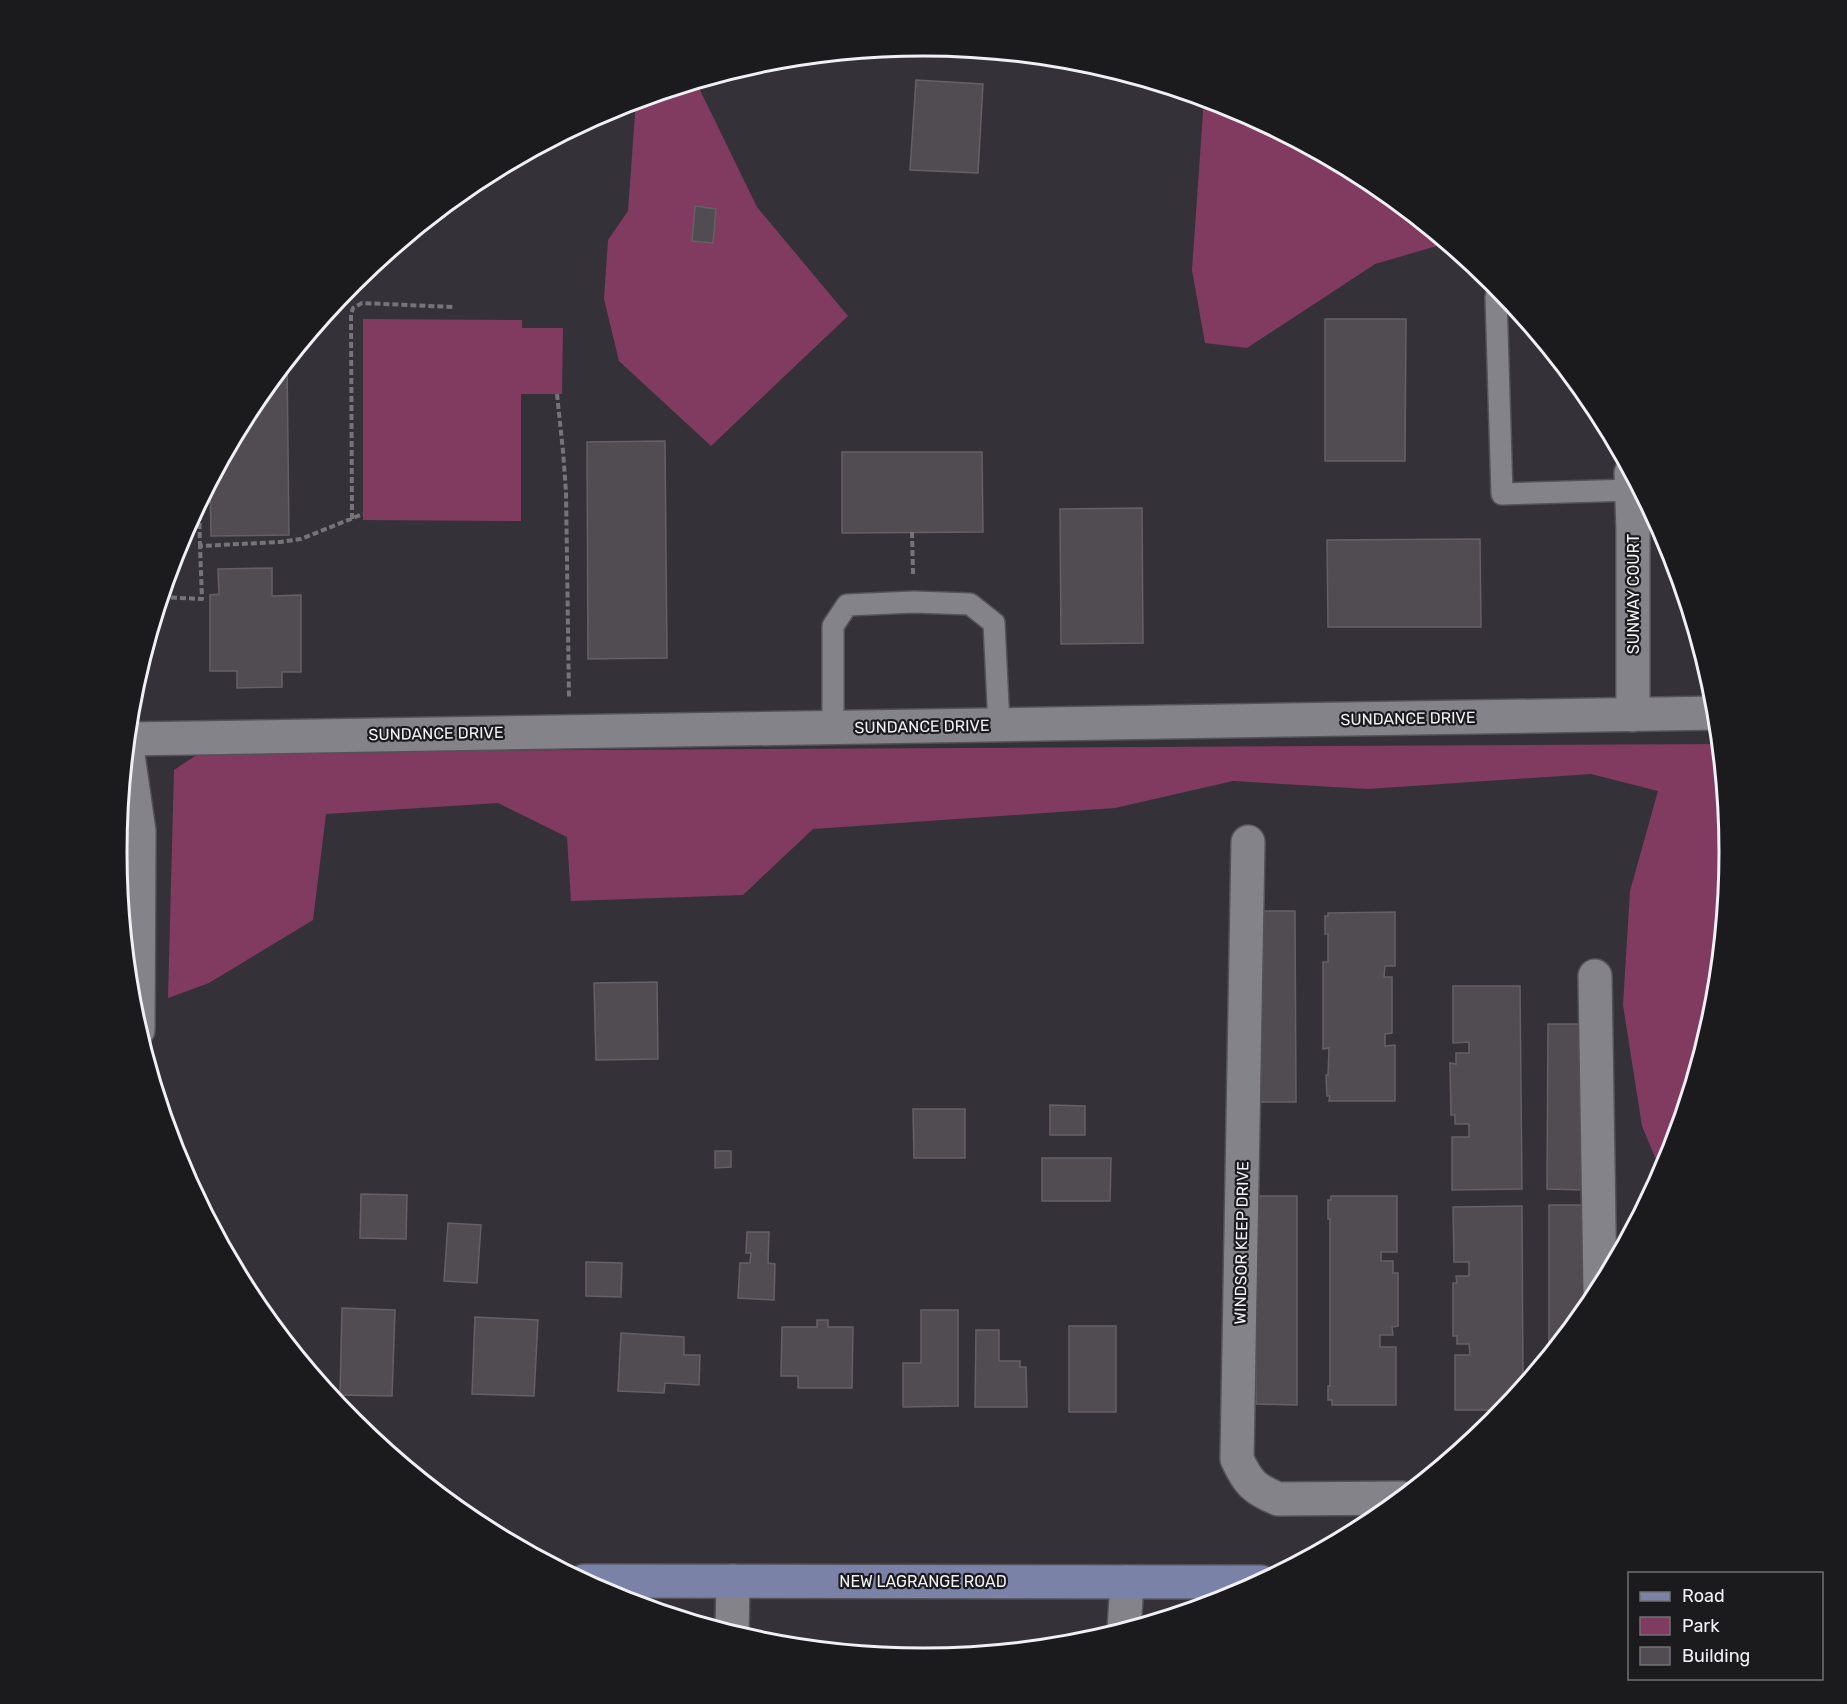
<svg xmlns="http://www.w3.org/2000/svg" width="1847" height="1704" font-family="Rubik,sans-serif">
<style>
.green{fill:#813b60}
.building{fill:#514c51;stroke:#646065;stroke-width:1.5}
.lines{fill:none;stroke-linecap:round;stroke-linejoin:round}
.service-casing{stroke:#535256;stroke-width:24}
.minor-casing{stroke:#535256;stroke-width:36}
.secondary-casing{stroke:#535256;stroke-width:36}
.path{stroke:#757479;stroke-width:4;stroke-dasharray:6 3;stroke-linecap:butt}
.service{stroke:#85838a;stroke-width:21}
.minor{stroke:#85838a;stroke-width:33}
.secondary{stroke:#7b82a8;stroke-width:33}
.labels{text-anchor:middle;stroke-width:4.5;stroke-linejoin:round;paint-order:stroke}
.street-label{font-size:16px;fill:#f1f0f4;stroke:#1b1b1d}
.rim{fill:none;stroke:#f1f0f4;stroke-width:3}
</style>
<rect width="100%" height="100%" fill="#343238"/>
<path class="green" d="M696 82 757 207 848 316 711 446 619 361 604 299 608 240 628 211 636 100Z
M1204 98 1233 107 1372 181 1447 243 1375 264 1247 348 1205 343 1192 270Z
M363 319 522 320V328H563L562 394H521V521L363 520Z
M1720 744 1730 852 1715 1010 1669 1161 1662 1174 1642 1126 1623 1005 1630 891 1658 791 1591 774 1368 789 1233 781 1115 808 813 829 743 895 571 901 567 837 498 803 326 814 313 920 209 983 168 998 174 770 201 752Z"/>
<path class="building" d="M916 80 983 84 978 173 910 170Z
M695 206 716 209 713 243 692 241Z
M1325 319H1406L1405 461H1325Z
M287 361 289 535 211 536 210 482 253 403Z
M665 441 667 658 588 659 587 442Z
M842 452H982L983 532 842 533Z
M1142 508 1143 643 1061 644 1060 509Z
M1480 539 1481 627H1328L1327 540Z
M272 568V596L301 595V672H282V687L237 688V671H210V595L219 594 218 569Z
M1254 911H1295L1296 1102H1255Z
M1395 912V966H1385L1384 977H1392V1033L1385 1034V1046L1395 1045V1101H1329L1330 1096H1327L1326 1075H1328L1329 1048 1323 1049V962H1328V934H1325V916H1328V913Z
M657 982 658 1059 596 1060 594 983Z
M1453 986H1520L1522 1189 1452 1190V1137H1469V1124H1455V1115H1451L1450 1063 1456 1064V1053H1469V1042L1453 1043Z
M1548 1024H1588L1587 1190 1547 1189Z
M1050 1105 1085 1106V1135H1050Z
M913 1109H965V1158H914Z
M715 1151H731V1167L715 1168Z
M1042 1158H1111L1110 1201H1042Z
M361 1194 407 1195 406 1239 360 1238Z
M1256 1196H1297V1405L1256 1404Z
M1331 1196H1397V1252H1381V1261H1393V1273H1398V1326L1392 1327 1393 1335H1380V1347H1396V1405H1332V1400H1328V1386H1330V1219H1328V1200H1331Z
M1549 1205H1589V1307L1549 1356Z
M1522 1206 1523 1387 1504 1410H1455V1355H1470L1469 1344H1457V1336H1453V1283H1457L1456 1276H1469V1262H1454L1453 1207Z
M448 1223 481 1225 477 1283 444 1281Z
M747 1232H769L768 1263 775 1264 774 1300 738 1298 740 1263H750L751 1253H746Z
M586 1262 622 1263 621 1297 586 1296Z
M342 1308 395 1310 392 1396 340 1395Z
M921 1310H958V1406L903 1407V1363H921Z
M475 1317 538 1320 534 1396 472 1394Z
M817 1320H828V1327H853L852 1388H798V1376H781L782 1327H817Z
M1069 1326H1116V1412H1069Z
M976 1330H999V1361H1020V1367H1026L1027 1407H975Z
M621 1333 684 1337V1355H700L699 1385 665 1383 664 1393 618 1391Z"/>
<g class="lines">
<g class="service-casing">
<path id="service" d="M1506 296 1496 297 1502 494 1632 490
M833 727V626L847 605 914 602 970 604 994 623 999 725"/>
</g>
<g class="minor-casing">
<path id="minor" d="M1631 473 1633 530V715
M128 739 1717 713
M127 748 139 831 138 1030
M1248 842 1237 1459C1248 1483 1254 1489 1278 1499L1402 1498
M1595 976 1600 1290
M1124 1630 1127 1582
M732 1633 733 1581"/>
</g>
<g class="secondary-casing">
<path id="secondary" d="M584 1581 1261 1582"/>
</g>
<path class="path" d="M557 394 563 451 566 492 569 697
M199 505 200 546
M352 519 351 315 353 308 362 303 453 307
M912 532 913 574
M162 597 202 599 200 546 280 542 301 539 363 514"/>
<use href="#service" class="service"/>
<use href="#minor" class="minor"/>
<use href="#secondary" class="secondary"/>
</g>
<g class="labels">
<g class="street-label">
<text transform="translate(1633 594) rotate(-90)" y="6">SUNWAY COURT</text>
<text transform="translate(1408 718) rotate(-1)" y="6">SUNDANCE DRIVE</text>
<text transform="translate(922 726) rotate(-1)" y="6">SUNDANCE DRIVE</text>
<text transform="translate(436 733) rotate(-1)" y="6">SUNDANCE DRIVE</text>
<text transform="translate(1241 1243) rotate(-89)" y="6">WINDSOR KEEP DRIVE</text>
<text x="923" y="1587">NEW LAGRANGE ROAD</text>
</g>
</g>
<path d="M0 0H1847V1704H0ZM127 852a796 796 0 1 1 1592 0a796 796 0 1 1-1592 0Z" fill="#1b1b1d" fill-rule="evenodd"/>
<path class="rim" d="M127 852a796 796 0 1 1 1592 0a796 796 0 1 1-1592 0Z"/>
<rect x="1628" y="1572" width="195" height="108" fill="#1b1b1d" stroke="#717073" stroke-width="1.5"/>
<rect x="1640" y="1592" width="30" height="9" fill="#7b82a8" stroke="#717073" stroke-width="1.5"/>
<text x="1682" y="1602" font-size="18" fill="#f1f0f4">Road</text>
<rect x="1640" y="1617" width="30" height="18" fill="#813b60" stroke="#717073" stroke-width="1.5"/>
<text x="1682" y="1632" font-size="18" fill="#f1f0f4">Park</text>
<rect x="1640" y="1647" width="30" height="18" fill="#514c51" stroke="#717073" stroke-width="1.5"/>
<text x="1682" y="1662" font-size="18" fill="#f1f0f4">Building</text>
</svg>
